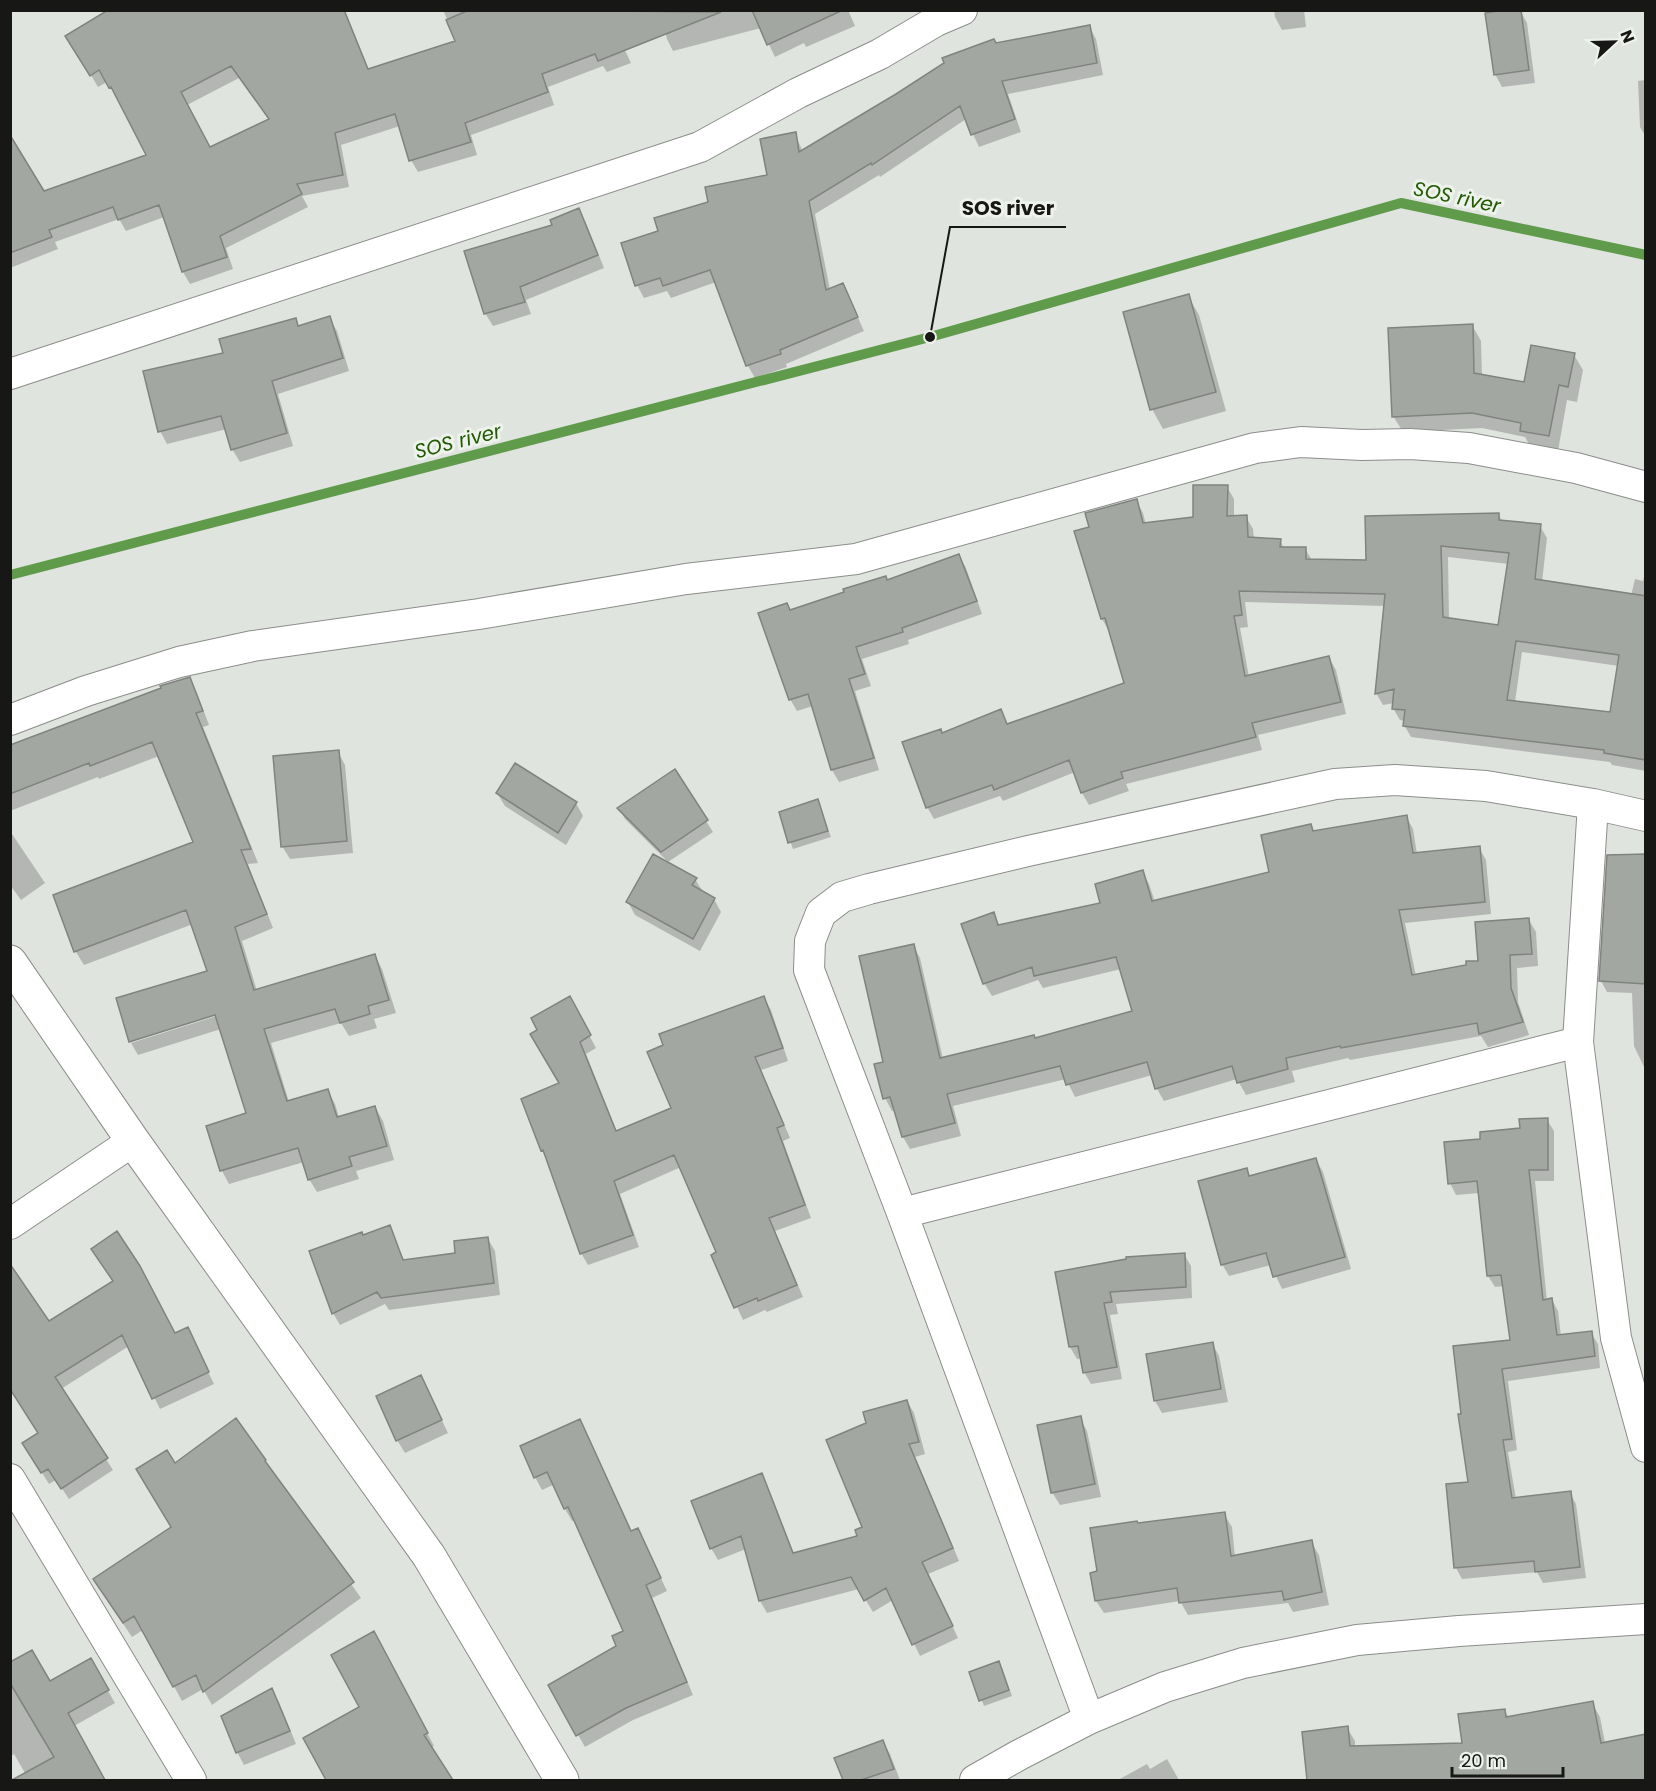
<svg xmlns="http://www.w3.org/2000/svg" width="1656" height="1791" font-family="Poppins,sans-serif">
<style>
.shadow{fill:#0003;fill-rule:evenodd}
.lines{fill:none;stroke-linecap:round;stroke-linejoin:round}
.stream{stroke:#5f9b4b;stroke-width:10}
.building{fill:#a3a7a2;stroke:#80837f;stroke-width:1.5;fill-rule:evenodd}
.street-casing{stroke:#8a8e89;stroke-width:32}
.secondary-casing{stroke:#8a8e89;stroke-width:35}
.street{stroke:#fff;stroke-width:30}
.secondary{stroke:#fff;stroke-width:33}
.labels{text-anchor:middle;stroke-width:6;stroke-linejoin:round;paint-order:stroke}
.water-label{font-size:20px;font-style:italic;fill:#225b03;stroke:#eef2ec}
.leader{fill:none;stroke:#171816;stroke-width:2}
.callout-dot{fill:#171816;stroke:#eef2ec;stroke-width:2}
.callout-label{font-size:20px;text-anchor:middle;font-weight:bold;fill:#171816;stroke:#eef2ec;stroke-width:6;stroke-linejoin:round;paint-order:stroke}
</style>
<rect width="100%" height="100%" fill="#e0e4df"/>
<path class="shadow" d="M152 10H345L369 71 457 42 443 10H606L631 63 607 72 603 66 548 87 554 105 471 135 477 155 418 172 411 160 400 126 341 145 349 187 302 196 308 207 226 248 233 269 190 284 183 272 164 217 126 231 119 219 55 242 58 249 10 268V219L148 156 118 99 107 82 98 87 68 36ZM239 78 270 121 210 149 187 105Z
M659 10H848L855 26 806 47 804 43 775 57 761 28 673 51 667 39Z
M1274 10H1304L1306 27 1282 30 1275 17Z
M1520 10 1527 23 1535 83 1502 87 1495 74Z
M1089 26 1096 39 1103 75 1008 94 1021 132 979 147 966 119 880 177 879 175 815 214 830 290 843 285 864 331 786 364 787 367 755 378 748 366 716 282 671 298 667 291 644 298 637 285 623 244 660 232 710 203 768 176 795 134 803 152 996 45Z
M1646 80V137L1640 127 1638 81Z
M579 210 586 223 604 268 526 300 531 314 493 326 485 313 554 226Z
M1188 296 1199 315 1226 411 1163 429 1152 409Z
M329 318 337 331 349 371 278 394 293 446 240 462 232 449 227 429 167 444 160 431 225 354 295 319 299 327Z
M1472 325 1481 341 1482 376 1525 384 1574 355 1583 370 1577 402 1567 400 1558 451 1530 446 1525 437 1482 428 1403 432 1393 416Z
M1227 487 1234 499V517H1246L1253 529 1254 539 1280 540 1284 548 1305 549 1312 560 1368 561 1498 514 1503 522 1540 526 1547 538 1542 582 1631 596 1635 579 1643 581 1646 567V771L1612 765 1610 762 1411 737 1404 725 1405 721 1400 720 1393 708 1394 703 1383 705 1376 693 1385 606 1245 602 1248 627 1240 628 1249 677 1329 658 1336 670 1346 714 1258 735 1262 750 1126 784 1129 791 1089 805 1082 793 1075 772 1003 801 1000 796 934 819 927 807 942 734 1000 711 1008 726 1126 683 1109 631 1102 619 1091 528 1136 501 1143 513 1146 525 1194 518ZM1448 557 1509 564 1500 626 1449 620ZM1522 652 1619 666 1611 713 1515 702Z
M959 556 966 568 982 614 908 640 909 644 862 659 871 686 855 691 879 770 839 782 832 770 813 706 797 711 790 699V611L887 581Z
M189 679 197 693 209 725 203 727 258 863 248 864 273 928 242 941 257 991 375 956 382 969 396 1013 374 1019 377 1028 349 1036 341 1023 271 1043 289 1102 328 1091 335 1104 339 1117 375 1107 383 1121 394 1160 356 1171 359 1179 317 1192 309 1179 304 1162 229 1184 222 1171 207 1127 248 1114 221 1029 138 1055 131 1043 223 1014 222 1011 131 1041 118 999 209 972 193 924 84 965 76 952 55 896 195 843 159 756 99 779 98 777 10 811V747L163 689 162 687Z
M338 752 345 765 353 853 290 859 282 846Z
M674 771 713 832 668 862 625 819 619 808Z
M497 793 576 803 583 816 566 845 505 806Z
M817 801 831 837 793 849 780 813Z
M1406 816 1413 829 1417 854 1479 848 1486 860 1491 914 1405 923 1416 976 1480 962 1529 920 1536 932 1538 966 1517 968 1518 1002 1529 1035 1488 1047 1481 1036 1350 1060 1348 1058 1292 1071 1295 1082 1246 1095 1237 1079 1164 1101 1157 1089 1152 1075 1075 1097 1066 1079 953 1106 961 1136 910 1149 903 1137 895 1110 892 1111 885 1098V1063L913 945 920 958 943 1059 1035 1040 1134 1012 1121 969 1043 988 1038 980 992 996 984 983 993 914 1000 926 1102 904 1142 872 1149 884 1155 902 1271 874 1311 826 1315 832Z
M10 831 45 883 21 900 10 885Z
M1646 868V1069H1645L1634 1046 1632 993 1607 992 1601 981Z
M695 879 703 892 714 899 721 912 700 951 635 915 628 902Z
M764 998 771 1010 788 1061 761 1070 790 1138 783 1141 811 1218 775 1231 803 1297 767 1312 765 1310 743 1320 713 1255 718 1253 681 1167 620 1194 639 1247 588 1265 581 1253 547 1158 542 1150 561 1084 576 1010 596 1048 586 1054 617 1132 673 1109Z
M1547 1120 1554 1131V1181H1535L1547 1301 1552 1300 1558 1311 1561 1336 1591 1333 1598 1344 1600 1368 1508 1381 1517 1450 1508 1452 1516 1499 1570 1493 1576 1504 1586 1578 1543 1583 1537 1572 1462 1579 1456 1568 1469 1484 1460 1415 1512 1341 1504 1286 1495 1287 1488 1276 1479 1193 1456 1195 1450 1183 1481 1140 1521 1130Z
M1316 1160 1323 1172 1351 1269 1282 1289 1271 1265 1229 1276 1222 1264 1246 1170 1250 1178Z
M389 1227 405 1262 457 1254 488 1239 495 1251 500 1295 389 1310 385 1304 340 1325 333 1313 362 1237Z
M1184 1254 1191 1266 1192 1298 1116 1304 1118 1314 1110 1315 1122 1379 1091 1384 1084 1372 1082 1358 1077 1359 1070 1347 1057 1273Z
M48 1323 175 1335 193 1341 214 1384 160 1409 129 1346 61 1389 113 1470 69 1499 56 1480 49 1484 31 1455 40 1434Z
M1212 1343 1219 1356 1228 1402 1162 1413 1155 1401Z
M421 1377 448 1433 405 1453 397 1440Z
M907 1401 914 1413 925 1454 915 1457 959 1561 928 1574 958 1638 920 1656 893 1600 873 1612 859 1589 767 1613 760 1601 746 1549 718 1560 711 1548 761 1475 768 1487 794 1554 859 1537 864 1527 868 1424Z
M1080 1418 1087 1431 1101 1497 1060 1505 1052 1492Z
M236 1421 361 1598 212 1705 203 1689 182 1701 143 1630 132 1637 103 1594 173 1527 175 1466Z
M580 1421 632 1532 638 1530 667 1591 652 1598 693 1695 633 1720 585 1747 550 1685 618 1647 625 1631 575 1520 572 1521 565 1509 555 1484 542 1490 535 1477Z
M1224 1514 1232 1527 1235 1557 1311 1542 1319 1555 1329 1605 1293 1612 1288 1603 1188 1615 1180 1601 1104 1613 1096 1601 1099 1572 1138 1524Z
M381 1645 434 1746 430 1748 452 1780H327L305 1738 361 1708Z
M90 1660 115 1703 74 1726 104 1780H29L14 1754 10 1757V1664L50 1683Z
M1002 1668 1012 1696 984 1706 971 1673Z
M271 1690 279 1702 296 1744 244 1765 237 1752Z
M1592 1703 1600 1717 1605 1743 1646 1736V1780H1555L1542 1712Z
M1504 1710 1509 1718 1520 1730 1518 1780H1309L1303 1733 1347 1728 1355 1741V1748L1464 1744Z
M883 1742 890 1754 900 1780H844L836 1759Z
M1167 1759 1179 1780H1118L1147 1764 1150 1769Z"/>
<g class="lines">
<path class="stream" d="M10 575 930 337 1401 203 1646 255"/>
</g>
<path class="building" d="M108 10H344L368 69 455 41 446 20 469 10 721 12 598 61 595 54 542 74 548 92 465 123 471 142 409 161 395 114 335 133 343 175 297 184 302 194 220 236 227 257 182 272 159 205 118 220 113 207 49 230 52 237 10 253V135L44 191 146 155 111 87 109 88 99 70 90 76 65 36ZM231 66 269 119 210 147 181 92Z
M752 10H843L767 45Z
M1503 10H1521L1529 70 1494 75 1485 13Z
M1090 25 1097 63 1002 81 1015 119 971 135 960 106 872 165 871 163 809 201 826 290 843 283 858 317 780 350 781 354 746 366 710 270 663 286 660 278 635 286 621 243 658 231 654 218 708 202 705 187 767 175 760 139 796 132 799 152 896 94 944 63 942 58 994 39 996 43Z
M579 208 598 255 520 287 525 302 484 314 464 251 552 225 550 220Z
M1189 294 1216 392 1150 410 1123 312Z
M330 316 343 358 272 381 287 433 231 450 221 416 158 432 143 371 223 353 219 339 296 318 298 326Z
M1473 324 1474 373 1524 382 1531 345 1575 353 1568 387 1559 385 1549 436 1520 431 1521 423 1472 413 1392 417 1388 328Z
M1193 485H1228L1227 516 1247 515 1248 537 1281 539 1280 547H1306V559L1366 560 1365 516 1499 513V520L1541 524 1535 579 1646 596V760L1604 753V750L1403 726 1405 710 1392 709 1394 689 1375 694 1385 594 1239 591 1242 615 1234 616 1245 676 1329 656 1341 702 1252 723 1256 737 1121 772 1123 778 1081 793 1069 760 994 790 992 785 926 808 902 742 941 729 942 733 1001 709 1007 724 1124 683 1105 618 1101 619 1074 531 1089 527 1085 513 1137 499 1143 523 1193 517ZM1441 546 1509 553 1498 625 1443 617ZM1516 641 1619 655 1610 712 1507 700Z
M959 554 977 601 902 628 903 632 856 647 865 674 849 679 874 758 831 770 808 694 789 700 758 613 787 603 790 610 844 592 843 589 886 576 887 580Z
M190 677 203 711 196 713 251 849 241 850 267 914 235 927 254 990 375 954 389 1000 368 1006 370 1014 340 1023 335 1009 264 1029 287 1101 328 1089 337 1117 375 1106 387 1146 349 1157 352 1166 308 1180 298 1148 220 1171 206 1126 246 1113 215 1015 129 1042 116 998 207 971 186 910 74 952 53 895 193 842 152 742 90 766 89 763 10 794V745L161 688 160 686Z
M339 750 347 841 281 847 273 756Z
M515 763 577 802 558 833 496 793Z
M675 769 708 820 661 852 617 808Z
M818 799 828 831 788 843 779 812Z
M1407 815 1413 853 1480 846 1485 902 1399 910 1412 975 1466 965V961H1478L1475 922 1529 918 1532 954 1510 955 1511 988 1523 1022 1479 1034 1477 1023 1341 1048 1340 1046 1286 1058 1288 1069 1237 1083 1232 1066 1155 1089 1147 1062 1066 1085 1060 1066 947 1094 955 1123 902 1137 890 1097 883 1099 874 1064 883 1062 859 956 914 944 940 1058 1034 1035 1035 1038 1132 1011 1116 957 1034 976 1032 967 983 984 961 924 994 912 998 925 1100 903 1095 884 1143 870 1152 901 1269 872 1261 835 1311 824 1313 831Z
M653 854 697 878 692 885 715 898 693 939 626 902Z
M1646 854V984L1599 981 1607 855Z
M570 996 591 1035 580 1042 616 1131 671 1108 647 1052 663 1045 659 1034 764 996 783 1048 755 1057 784 1125 777 1128 805 1205 769 1218 797 1285 758 1301 757 1298 734 1308 711 1255 716 1252 674 1155 614 1181 633 1235 580 1254 543 1150 541 1151 521 1099 559 1083 530 1034 537 1030 531 1018Z
M1548 1118V1170H1529L1543 1300 1552 1298 1557 1335 1592 1331 1595 1356 1502 1369 1512 1439 1503 1440 1512 1498 1571 1491 1580 1567 1535 1572 1534 1561 1454 1568 1446 1484 1468 1482 1458 1414H1461L1453 1346 1510 1340 1501 1275 1487 1276 1477 1181 1448 1184 1444 1142 1480 1139V1132L1520 1128 1519 1119Z
M1316 1158 1345 1257 1273 1277 1266 1253 1221 1265 1198 1181 1247 1168 1249 1176Z
M390 1225 403 1260 455 1253 454 1241 488 1237 494 1283 381 1298 377 1292 332 1314 309 1251 362 1232 363 1235Z
M117 1231 140 1266 175 1333 188 1327 209 1372 152 1399 122 1335 55 1377 108 1458 61 1489 48 1469 41 1473 22 1443 38 1433 10 1389V1264L49 1321 113 1281 91 1249Z
M1185 1253 1186 1287 1110 1292 1112 1302 1104 1303 1117 1367 1083 1373 1078 1346 1069 1347 1055 1272 1126 1259V1257Z
M1213 1342 1221 1389 1154 1401 1146 1354Z
M421 1375 442 1420 396 1441 376 1396Z
M907 1400 919 1442 909 1444 953 1548 922 1562 953 1626 912 1645 886 1588 864 1601 851 1577 759 1601 741 1536 710 1549 691 1501 762 1473 793 1553 857 1536 855 1530 862 1527 826 1440 866 1423 863 1412Z
M1081 1416 1095 1484 1051 1493 1037 1425Z
M236 1418 266 1460 265 1461 354 1582 203 1692 196 1675 173 1687 134 1616 123 1623 93 1579 171 1527 136 1469 167 1450 175 1463Z
M580 1419 631 1531 638 1528 661 1578 646 1585 687 1682 626 1708 576 1736 548 1685 616 1646 612 1636 623 1631 568 1507 564 1509 547 1472 534 1478 520 1446Z
M1225 1512 1231 1556 1312 1540 1322 1592 1284 1600 1282 1591 1179 1603 1177 1588 1095 1601 1090 1573 1097 1571 1090 1528 1137 1521 1138 1523Z
M374 1631 428 1733 424 1735 453 1780H326L303 1738 359 1707 331 1655Z
M32 1650 50 1681 91 1658 109 1690 68 1713 105 1780H12L54 1757 10 1683V1662Z
M999 1661 1009 1690 979 1701 969 1672Z
M272 1688 290 1731 236 1753 221 1716Z
M1593 1701 1601 1743 1646 1734V1780H1307L1302 1732 1348 1726 1350 1746 1462 1743 1458 1714 1505 1709 1506 1717Z
M883 1740 894 1769 861 1780H843L834 1758Z"/>
<g class="lines">
<g class="street-casing">
<path id="street" d="M10 374 700 147 798 93 880 54 936 21 962 10
M10 720 86 691 179 662 253 646 479 614 686 579 856 559 1255 448 1301 442 1362 445 1410 444 1469 448 1576 468 1646 487
M1593 804 1578 1042 1616 1338 1646 1447
M902 1213 1578 1042
M10 1224 133 1141
M10 1479 191 1780
M1089 1719 902 1213 809 970 810 941 821 913 842 897 869 889 1028 851 1335 784 1395 780 1486 786 1593 804 1646 816
M975 1780 1019 1755 1089 1719 1165 1687 1243 1663 1357 1640 1459 1631 1646 1619"/>
</g>
<g class="secondary-casing">
<path id="secondary" d="M10 962 133 1141 429 1556 562 1780"/>
</g>
<use href="#street" class="street"/>
<use href="#secondary" class="secondary"/>
</g>
<g class="labels">
<g class="water-label">
<text transform="translate(1457 197) rotate(12)" y="7">SOS river</text>
<text transform="translate(458 441) rotate(-14)" y="7">SOS river</text>
</g>
</g>
<path class="leader" d="M930 337L950 227H1066"/>
<circle class="callout-dot" cx="930" cy="337" r="6"/>
<g class="callout-label">
<text x="1008" y="215">SOS river</text>
</g>
<rect width="1656" height="1791" fill="none" stroke="#171816" stroke-width="24"/>
<g transform="translate(1614 42) rotate(68)" stroke="#eef2ec" stroke-width="4.5" paint-order="stroke">
<path d="M0-4.5L10 22L0 15L-10 22Z" fill="#171816"/>
<text y="-9" font-size="16" font-weight="bold" text-anchor="middle" fill="#171816">N</text>
</g>
<path d="M1452 1767v9h111v-9" fill="none" stroke="#171816" stroke-width="3"/>
<text x="1461" y="1767" font-size="18" fill="#171816" stroke="#eef2ec" stroke-width="4.5" paint-order="stroke">20 m</text>
</svg>
